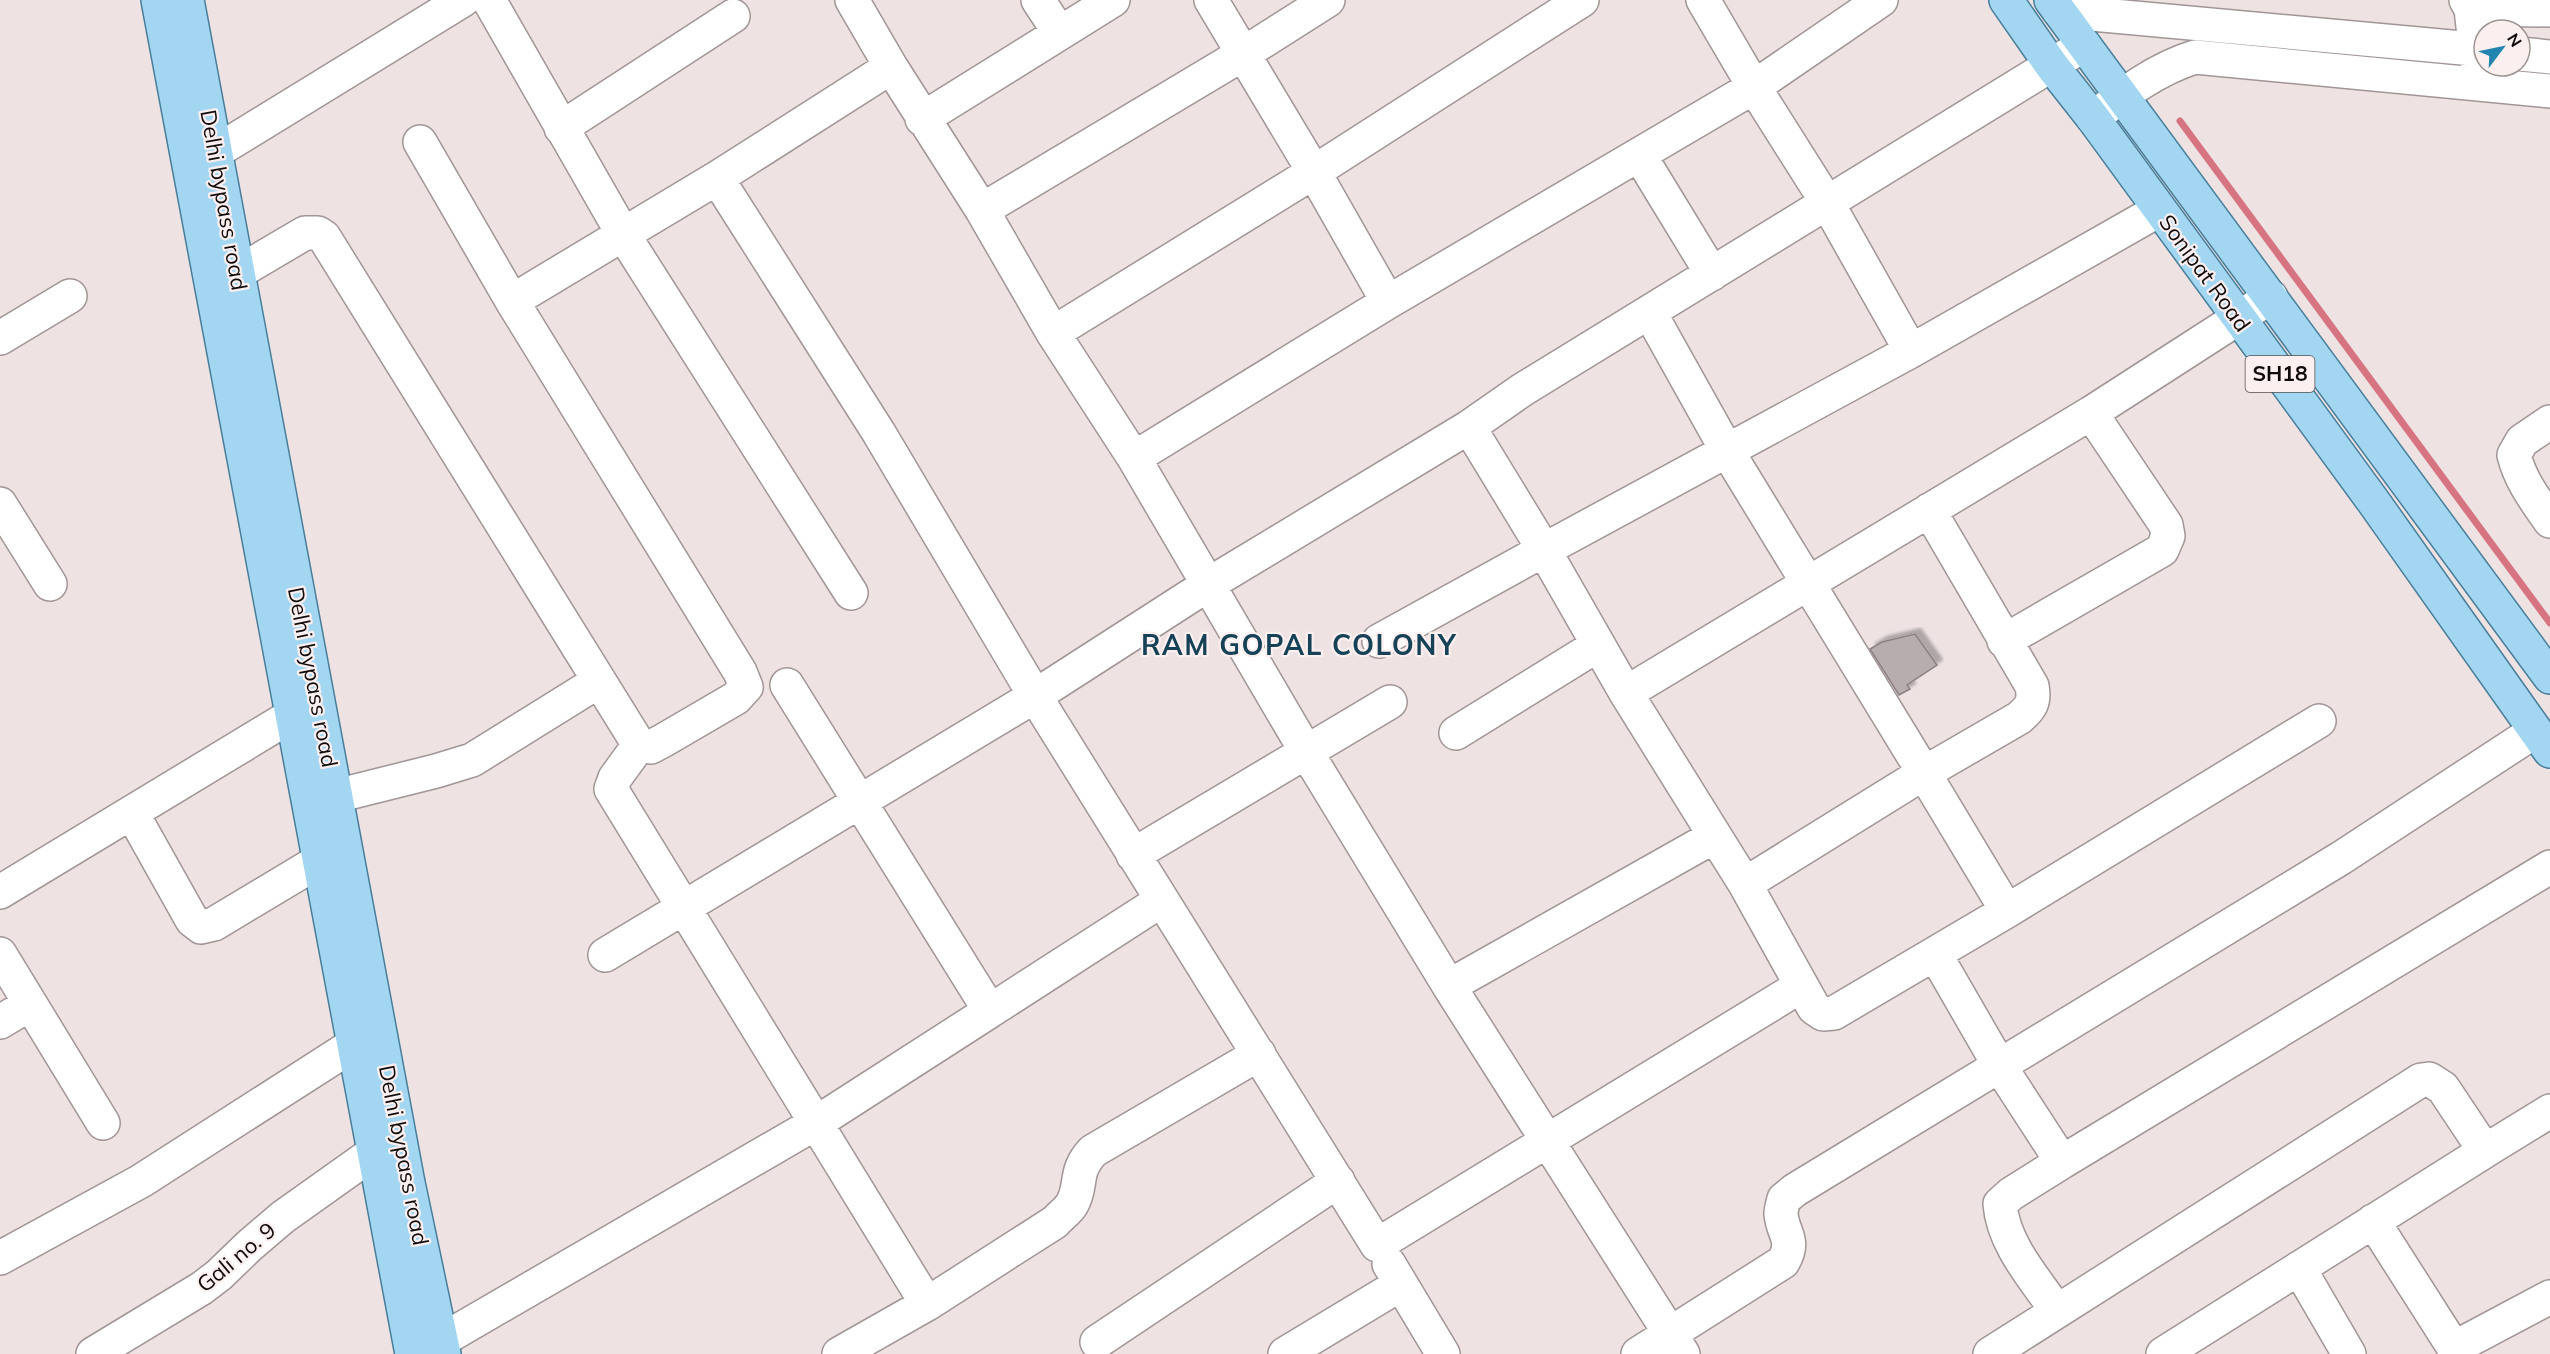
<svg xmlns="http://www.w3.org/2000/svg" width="2550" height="1354" font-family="Mulish,sans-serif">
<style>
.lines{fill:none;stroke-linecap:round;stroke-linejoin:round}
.stream{stroke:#d67481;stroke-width:7}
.building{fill:#b8adae;stroke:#8b8081;stroke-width:1.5;filter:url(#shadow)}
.minor-casing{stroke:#a19596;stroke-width:36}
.major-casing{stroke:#487e9a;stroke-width:36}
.minor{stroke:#fff;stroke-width:33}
.major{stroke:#a3d7f1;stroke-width:33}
.labels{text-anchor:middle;stroke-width:4.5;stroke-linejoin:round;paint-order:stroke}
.shield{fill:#fbeff0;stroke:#564f50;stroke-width:1.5}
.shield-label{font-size:21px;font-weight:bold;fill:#0f0b0b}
.street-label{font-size:22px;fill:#0f0b0b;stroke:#fbeff0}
.district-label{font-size:28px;font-weight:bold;letter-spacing:1.5px;fill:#154257;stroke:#fbeff0}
</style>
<defs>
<filter id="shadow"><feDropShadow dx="5.5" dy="-5.5" stdDeviation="1.5" flood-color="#0004"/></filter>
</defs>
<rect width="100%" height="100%" fill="#eee2e3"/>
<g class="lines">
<path class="stream" d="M2180 121 2550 623"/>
</g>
<path class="building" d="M1915 634 1937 665 1907 685 1910 689 1899 695 1870 649 1882 642Z"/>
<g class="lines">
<g class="minor-casing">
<path id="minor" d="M489 0 623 234 851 593
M852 0 891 67
M1038 0 1059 32
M1211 0 1314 172 1388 302
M1703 0 1754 87 1828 204 1911 351
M1881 0 1754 87 1388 302 1134 458 1307 753 1449 986 1715 836 1626 693 1544 550 1911 351 2159 210
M2466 0 2471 9 2478 71
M2471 9 2550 10
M2059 11 2484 50
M2520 54 2550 57
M2093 118C2125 93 2156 69 2195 57L2550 91
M922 119 1113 0
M561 128 733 16
M420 142 512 301
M217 151 463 0
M1640 156 1712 274
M982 210 1243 54 1328 0
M237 273 305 233H318L324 237 639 745
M1650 313 1726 449 1924 773 1745 884 1715 836
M1053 333 1314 172 1582 0
M0 338 70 296
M2550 422 2522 441 2514 455C2520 480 2536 501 2550 521
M1134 458 1053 333 982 210 891 67 717 178 879 433 1035 696 1377 1245 1801 986
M0 504 50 584
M1929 510 2032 686C2035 702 2031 708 2019 718L1924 773 2007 911
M1379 641 1544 550 1469 427
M2004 641 2162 550 2168 536 2166 525 2091 413
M1626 693 2091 413 2271 297
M1456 733 1598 645
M639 745 651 747 664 740 736 698 746 687 740 672 512 301 717 178
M639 745 615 778 611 789 927 1304
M336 796 436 771 472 760 599 681
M132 813 192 920 201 927 214 924 319 861
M1133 855 1390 702
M1745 884 1814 1008 1823 1014 1834 1013 2007 911 2319 721
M0 892 314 702
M0 954 103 1123
M1935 954 1999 1065 2062 1162 2550 867
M605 955 1035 696 1209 584 1469 427 1522 390 2084 45
M1449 986 1683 1354
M990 1011 1162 900
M0 1022 30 1004
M2373 1221 2454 1348 2550 1297
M0 1258 141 1181 353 1045
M1389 1264 1443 1354
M2299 1268 2349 1354
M2057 1311C2035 1279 2003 1244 2000 1204L2011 1194 2062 1162
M442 1340 816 1123 990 1011 787 685
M1097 1342 1338 1181
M93 1354 202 1288 219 1275 249 1246 283 1217 373 1153
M839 1354 927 1304 1055 1222C1060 1216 1068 1211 1072 1204 1083 1185 1073 1172 1093 1151L1259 1054
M1285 1354 1401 1284
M1638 1354 1783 1262C1796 1240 1783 1235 1781 1214 1781 1209 1783 1203 1784 1199L1795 1190 2341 858 2535 731
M1990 1354 2421 1080 2429 1079 2443 1088 2485 1151 2550 1111
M2163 1354 2485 1151"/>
</g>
<g class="major-casing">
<path id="major" d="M158 0 412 1354
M187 0 408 1183 444 1354
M2006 0 2052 66 2093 118 2373 501 2550 751
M2051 0 2550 677"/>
</g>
<use href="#minor" class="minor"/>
<use href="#major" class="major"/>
</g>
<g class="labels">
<rect class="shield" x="2245.5" y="356" width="69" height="36" rx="4.5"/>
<g class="shield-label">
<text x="2280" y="381">SH18</text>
</g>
<g class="street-label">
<text transform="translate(224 200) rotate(80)" y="8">Delhi bypass road</text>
<text transform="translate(2205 273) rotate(54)" y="8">Sonipat Road</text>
<text transform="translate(313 677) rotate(79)" y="8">Delhi bypass road</text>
<text transform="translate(404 1155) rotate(79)" y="8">Delhi bypass road</text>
<text transform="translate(236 1257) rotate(-40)" y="8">Gali no. 9</text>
</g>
<g class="district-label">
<text x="1299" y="655">RAM GOPAL COLONY</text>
</g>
</g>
<g transform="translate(2502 48) rotate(58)"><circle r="28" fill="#fbeff0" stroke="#9d9494" stroke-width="1.5"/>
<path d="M0-4.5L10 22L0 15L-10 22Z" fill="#2285af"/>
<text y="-9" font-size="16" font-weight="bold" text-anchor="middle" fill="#0f0b0b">N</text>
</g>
</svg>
